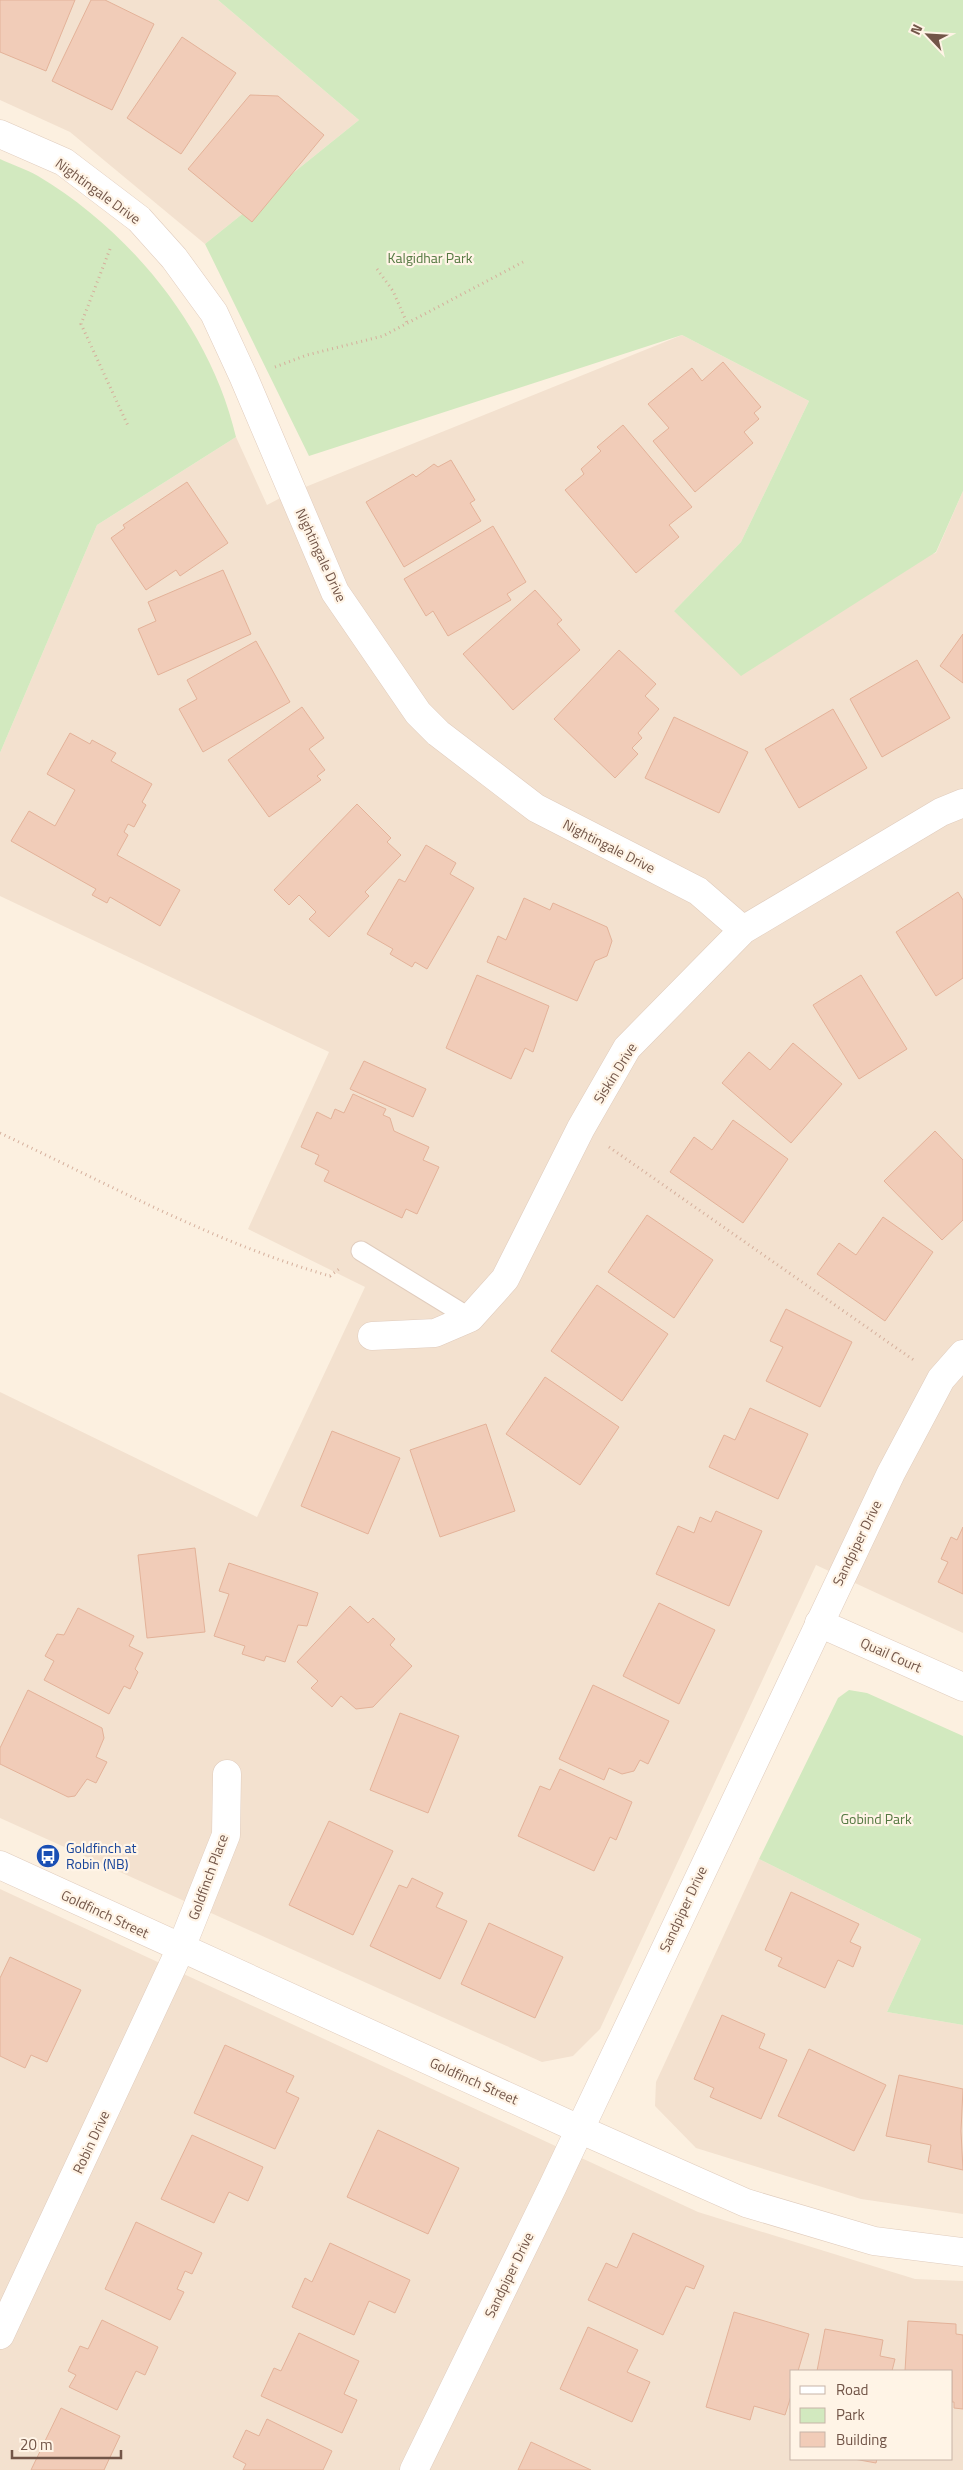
<svg xmlns="http://www.w3.org/2000/svg" width="963" height="2470" font-family="'Titillium Web',sans-serif">
<style>
.residential{fill:#f3e1cf;fill-rule:evenodd}
.green{fill:#d2e9bf}
.building{fill:#f1ccb8;stroke:#e3b299}
.lines{fill:none;stroke-linecap:round;stroke-linejoin:round}
.service-casing{stroke:#e0ccbd;stroke-width:21}
.minor-casing{stroke:#e0ccbd;stroke-width:29}
.tertiary-casing{stroke:#e0ccbd;stroke-width:29}
.path{stroke:#d5af9c;stroke-width:3;stroke-dasharray:1 4;stroke-linecap:butt}
.service{stroke:#fff;stroke-width:19}
.minor{stroke:#fff;stroke-width:28}
.tertiary{stroke:#fff;stroke-width:28}
.labels{text-anchor:middle;stroke-width:4.5;stroke-linejoin:round;paint-order:stroke}
.street-label{font-size:14px;fill:#725548;stroke:#fff4e6}
.park-label{font-size:14px;fill:#547841;stroke:#fff4e6}
.transit-label{font-size:14px;fill:#164399;stroke:#fff4e6;text-anchor:start}
</style>
<rect width="100%" height="100%" fill="#fcf0e0"/>
<path class="residential" d="M0 0H218L359 120 205 244 70 132 0 100Z
M682 335 809 401 741 542 674 611 936 553 963 491V1633L816 1565 600 2029 573 2056 542 2062 0 1818V1392L257 1517 365 1287 248 1229 329 1052 0 896V753L97 525 236 437 267 505 288 494Z
M759 1859 921 1939 887 2012 963 2025V2214L861 2199 696 2148 655 2106 656 2082Z
M0 1889 698 2212 915 2279 963 2281V2470H0ZM792 2371H952V2459H792Z"/>
<path class="green" d="M218 0H963V491L936 552 741 676 674 611 741 542 809 401 682 335 309 456 205 244 359 120Z
M0 159C13 165 26 169 38 176 132 232 211 330 236 437L97 525 0 753Z
M849 1690 867 1693 963 1736V2025L887 2012 921 1939 759 1859 838 1698Z"/>
<path class="building" d="M0 0H75L46 71 0 52Z
M91 0H105L154 24 112 110 52 81Z
M182 37 236 73 181 154 127 118Z
M250 95 278 96 324 135 252 222 188 169Z
M723 362 761 407 754 413 759 419 744 432 753 443 695 492 653 441 669 428 648 404 692 368 702 381Z
M623 425 692 507 669 525 679 537 636 573 565 490 584 474 581 469 601 451 597 447Z
M451 460 475 500 470 503 481 521 404 567 366 502 413 474 416 477 434 464 438 467Z
M187 482 228 543 180 576 176 570 146 590 111 538 125 528 123 525Z
M493 526 526 582 507 594 511 600 448 636 433 611 426 616 404 579Z
M223 570 251 634 158 675 138 629 156 621 148 602Z
M535 590 562 620 557 624 580 650 513 710 463 654Z
M963 634V683L940 666Z
M256 641 290 702 203 752 179 709 197 699 187 680Z
M619 650 656 684 645 696 659 709 638 733 642 738 632 748 638 754 615 778 554 719Z
M917 660 950 718 882 757 850 699Z
M302 707 324 738 309 749 325 770 317 776 321 780 269 817 228 760Z
M833 709 867 768 799 808 765 749Z
M674 717 748 752 719 813 645 778Z
M70 733 90 744 92 740 116 753 111 761 152 784 142 802 146 805 134 827 128 824 124 832 128 835 117 855 180 890 160 926 110 897 107 903 92 895 96 889 11 841 29 811 55 826 75 790 47 774Z
M357 804 391 838 387 842 401 855 365 892 369 896 329 937 309 919 316 912 299 895 289 905 274 890Z
M426 845 456 863 450 874 474 888 427 969 415 962 412 967 390 954 393 949 367 934 399 879 405 882Z
M958 892 963 900V978L936 996 896 932Z
M524 898 550 910 553 903 607 927 612 941 607 956 595 961 577 1001 487 962 498 936 506 940Z
M477 975 549 1006 533 1052 525 1048 511 1079 446 1048Z
M861 975 907 1049 859 1079 813 1005Z
M793 1043 842 1084 791 1143 722 1083 749 1052 770 1070Z
M364 1061 426 1089 413 1117 350 1089Z
M353 1094 386 1109 383 1115 390 1118 394 1131 429 1147 423 1160 439 1167 417 1214 406 1209 402 1218 324 1181 329 1171 315 1164 319 1155 301 1147 317 1112 331 1119 335 1109 344 1113Z
M733 1120 788 1159 743 1223 670 1172 694 1137 712 1150Z
M935 1131 963 1160V1220L942 1240 884 1181Z
M647 1215 713 1260 674 1318 608 1272Z
M883 1217 933 1252 885 1321 817 1274 839 1243 856 1255Z
M597 1285 668 1334 622 1401 551 1351Z
M786 1309 852 1342 820 1407 766 1381 783 1347 770 1341Z
M545 1377 619 1427 580 1485 506 1434Z
M750 1408 808 1434 778 1499 709 1467 724 1435 735 1440Z
M486 1424 515 1511 440 1537 410 1450Z
M332 1431 400 1458 368 1534 301 1506Z
M716 1511 762 1531 729 1606 656 1574 678 1526 694 1533 700 1517 711 1522Z
M963 1527V1594L938 1582 948 1562 941 1559 951 1537 957 1540Z
M195 1548 205 1632 147 1638 138 1555Z
M229 1563 318 1593 307 1626 298 1625 285 1662 266 1656 264 1661 242 1654 245 1646 214 1636 229 1594 219 1591Z
M659 1603 715 1630 679 1704 623 1676Z
M350 1606 368 1623 373 1618 395 1639 390 1645 412 1666 373 1707 356 1709 341 1696 332 1707 311 1688 318 1681 297 1662Z
M78 1608 134 1636 129 1646 143 1653 135 1669 138 1672 130 1689 124 1686 109 1714 44 1680 54 1661 45 1656 57 1634 64 1635Z
M593 1685 669 1721 648 1764 640 1760 634 1771 622 1774 609 1768 604 1780 559 1759Z
M28 1690 102 1728 104 1738 96 1757 107 1762 96 1783 87 1779 75 1796 68 1797 0 1764V1748Z
M400 1713 459 1736 428 1813 370 1790Z
M560 1769 632 1802 616 1840 610 1837 594 1871 518 1836 540 1786 550 1790Z
M329 1821 393 1851 353 1935 289 1905Z
M412 1878 443 1893 436 1907 467 1921 440 1979 370 1946 399 1885 407 1888Z
M791 1892 859 1924 850 1942 861 1947 853 1967 838 1960 825 1988 778 1966 782 1958 765 1950Z
M489 1923 563 1957 535 2018 461 1984Z
M10 1957 81 1990 47 2062 31 2055 25 2068 0 2056V1978Z
M722 2015 765 2034 759 2048 787 2060 761 2119 710 2097 714 2088 694 2079Z
M225 2045 294 2076 286 2092 299 2098 275 2149 194 2113Z
M809 2049 886 2085 854 2151 778 2116Z
M899 2075 963 2089 961 2131 963 2170 928 2162 931 2145 886 2136Z
M378 2130 459 2168 428 2234 347 2197Z
M192 2135 263 2167 248 2201 229 2192 214 2223 161 2199Z
M136 2222 202 2253 192 2274 185 2271 177 2289 184 2292 170 2320 105 2289Z
M633 2233 704 2266 694 2289 686 2286 663 2335 588 2300 606 2263 617 2268Z
M330 2243 410 2280 395 2313 369 2301 354 2335 292 2307 305 2278 312 2282Z
M734 2312 809 2334 798 2371H792V2393L785 2415 754 2406 750 2420 706 2407Z
M102 2320 158 2347 145 2375 136 2371 117 2410 69 2387 76 2375 68 2371 80 2346 88 2349Z
M908 2321 956 2324V2334L963 2335V2409L954 2408V2402H952V2371H905Z
M588 2327 638 2350 627 2372 650 2382 632 2422 560 2389Z
M825 2329 883 2340 880 2356 895 2359 892 2371H817Z
M299 2333 359 2361 344 2394 357 2400 342 2433 261 2396 274 2368 281 2371Z
M61 2408 120 2436 104 2470H31Z
M267 2419 332 2451 323 2470H243L246 2464 233 2457 246 2430 259 2436Z
M531 2442 591 2470H518Z
M854 2459H877L876 2463Z"/>
<g class="lines">
<g class="service-casing">
<path id="service" d="M361 1251 470 1318"/>
</g>
<g class="minor-casing">
<path id="minor" d="M0 134 64 162 139 219 174 258 214 313 244 378 335 592 418 713 438 733 536 808 698 891 743 930
M372 1336 435 1333 470 1318 505 1279 581 1128 627 1048 743 930 941 812 963 803
M819 1623 963 1687
M0 1865 579 2129 746 2203 874 2241 963 2252
M0 2335 181 1948 226 1835 227 1774"/>
</g>
<g class="tertiary-casing">
<path id="tertiary" d="M414 2470 552 2188 891 1473 941 1379 963 1354"/>
</g>
<path class="path" d="M110 249 81 324 129 428
M377 269 393 291 407 323
M275 367 307 355 383 336 523 262
M0 1133C108 1184 215 1243 330 1276L339 1269
M609 1147 915 1361"/>
<use href="#service" class="service"/>
<use href="#minor" class="minor"/>
<use href="#tertiary" class="tertiary"/>
</g>
<defs>
<g id="bus-disc" transform="scale(1.25)"><circle r="9.5" fill="#1a4fb4" stroke="#fff4e6"/><path d="M-5-6H5V4H4V6H2V4H-2V6H-4V4H-5ZM-3.5-4V0h7V-4ZM-3.5 1.2v1.5H-2V1.2ZM2 1.2v1.5H3.5V1.2Z" fill="#fff"/></g>
</defs>
<g fill-rule="evenodd">
<use href="#bus-disc" x="48" y="1856"/>
</g>
<g class="labels">
<g class="street-label">
<text transform="translate(98 191) rotate(36)" y="5">Nightingale Drive</text>
<text transform="translate(321 555) rotate(65)" y="5">Nightingale Drive</text>
<text transform="translate(609 846) rotate(27)" y="5">Nightingale Drive</text>
<text transform="translate(615 1073) rotate(-58)" y="5">Siskin Drive</text>
<text transform="translate(857 1543) rotate(-64)" y="5">Sandpiper Drive</text>
<text transform="translate(891 1655) rotate(24)" y="5">Quail Court</text>
<text transform="translate(208 1877) rotate(-70)" y="5">Goldfinch Place</text>
<text transform="translate(683 1909) rotate(-65)" y="5">Sandpiper Drive</text>
<text transform="translate(105 1914) rotate(25)" y="5">Goldfinch Street</text>
<text transform="translate(474 2081) rotate(24)" y="5">Goldfinch Street</text>
<text transform="translate(91 2142) rotate(-65)" y="5">Robin Drive</text>
<text transform="translate(509 2275) rotate(-64)" y="5">Sandpiper Drive</text>
</g>
<g class="park-label">
<text x="430" y="263">Kalgidhar Park</text>
<text x="876" y="1824">Gobind Park</text>
</g>
<g class="transit-label">
<text x="66" y="1853">Goldfinch at<tspan x="66" dy="16">Robin (NB)</tspan></text>
</g>
</g>
<rect x="790" y="2370" width="162" height="90" fill="#fff4e6" stroke="#c7b4a7"/>
<rect x="800" y="2386" width="25" height="8" fill="#ffffff" stroke="#c7b4a7"/>
<text x="836" y="2395" font-size="15" fill="#725548">Road</text>
<rect x="800" y="2408" width="25" height="15" fill="#d2e9bf" stroke="#c7b4a7"/>
<text x="836" y="2420" font-size="15" fill="#725548">Park</text>
<rect x="800" y="2432" width="25" height="15" fill="#f1ccb8" stroke="#c7b4a7"/>
<text x="836" y="2445" font-size="15" fill="#725548">Building</text>
<g transform="translate(928 35) rotate(295)" stroke="#fff4e6" stroke-width="4" paint-order="stroke">
<path d="M0-4L9 19L0 12L-9 19Z" fill="#725548"/>
<text y="-8" font-size="14" font-weight="bold" text-anchor="middle" fill="#725548">N</text>
</g>
<path d="M12 2450v8h109v-8" fill="none" stroke="#725548" stroke-width="2.5"/>
<text x="20" y="2450" font-size="15" fill="#725548" stroke="#fff4e6" stroke-width="4" paint-order="stroke">20 m</text>
</svg>
